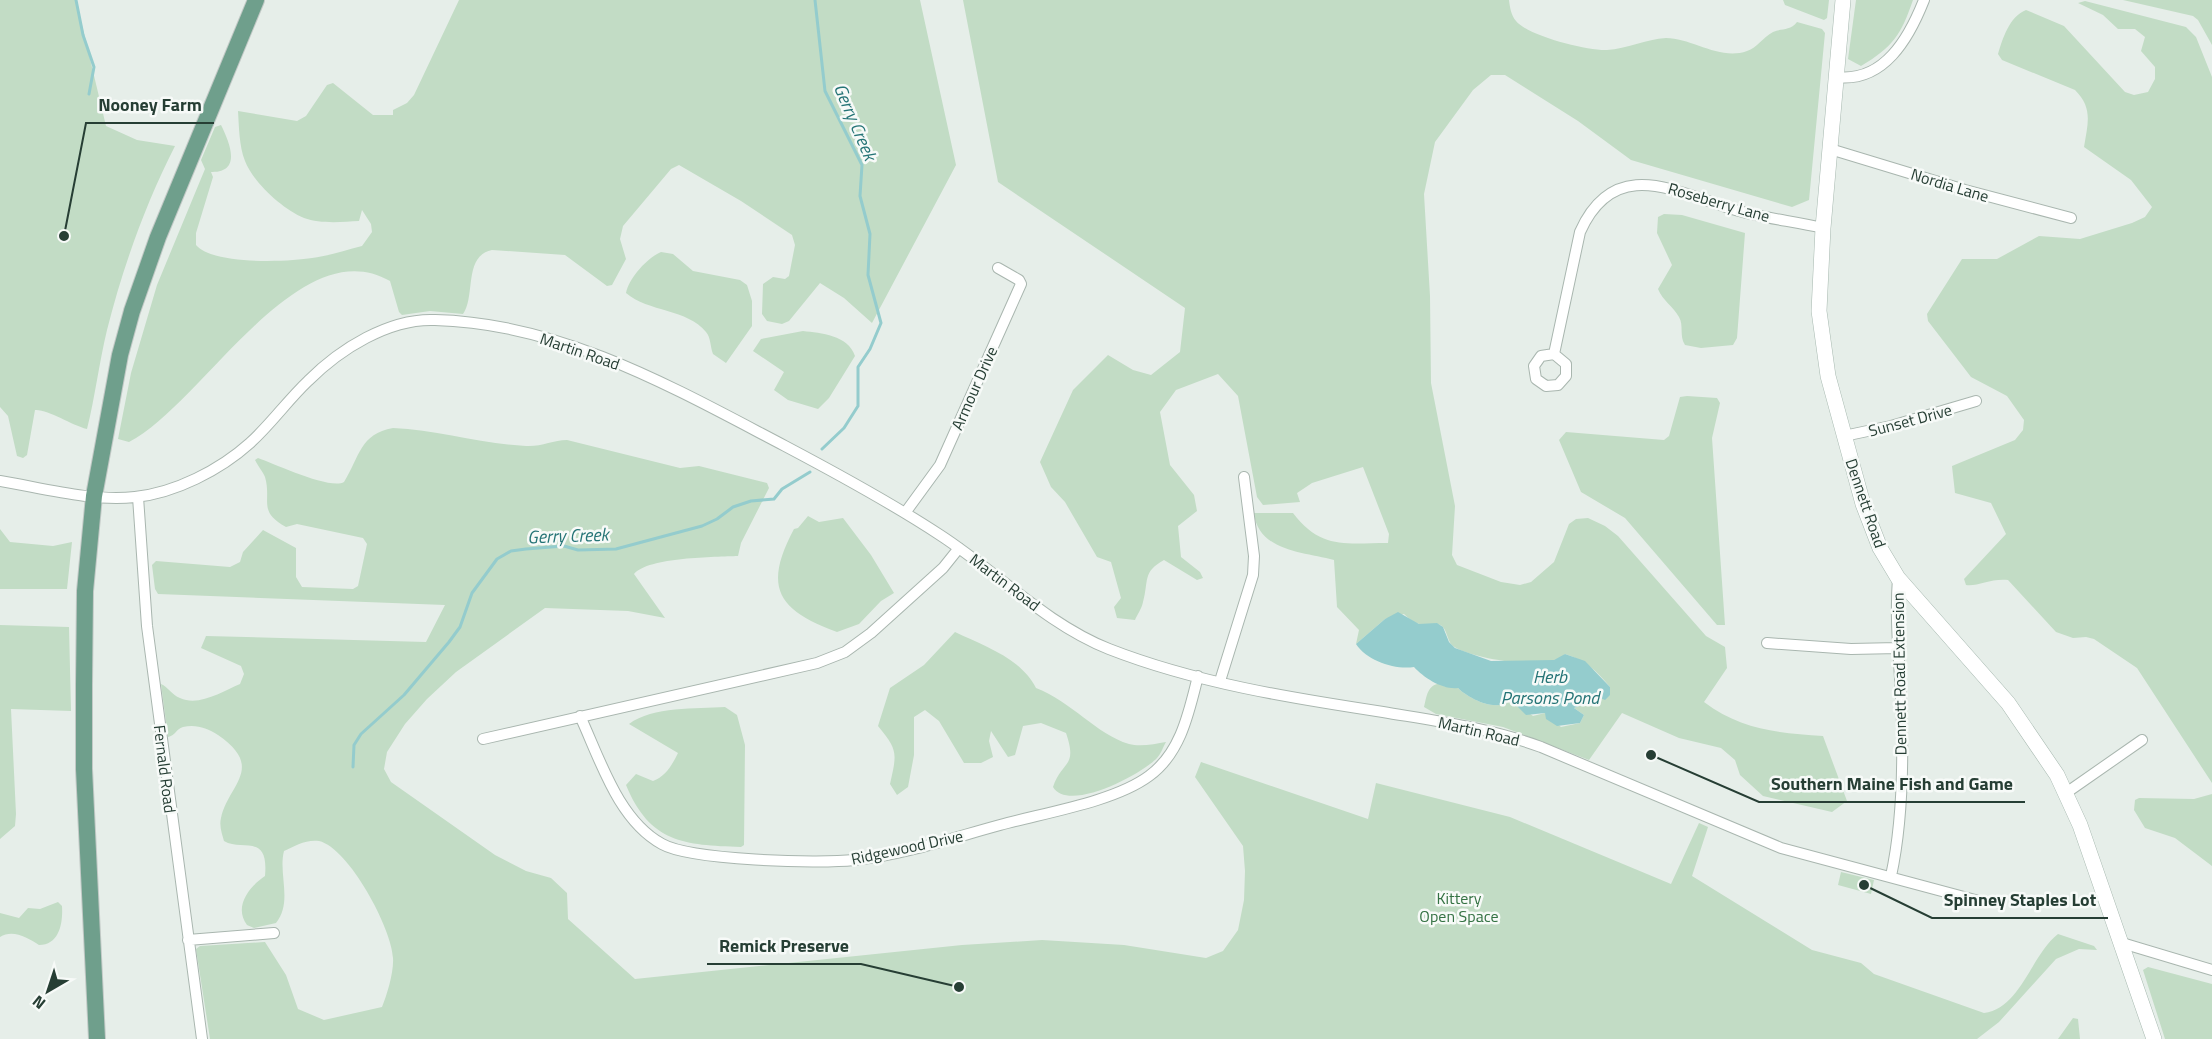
<svg xmlns="http://www.w3.org/2000/svg" width="2212" height="1039" font-family="'Titillium Web',sans-serif">
<style>
.green{fill:#c2dcc5}
.water{fill:#94cccd}
.lines{fill:none;stroke-linecap:round;stroke-linejoin:round}
.stream{stroke:#94cccd;stroke-width:3}
.street-casing{stroke:#a9b6af;stroke-width:12}
.secondary-casing{stroke:#a6b8af;stroke-width:16}
.primary-casing{stroke:#c2c9c6;stroke-width:18}
.street{stroke:#fff;stroke-width:10}
.secondary{stroke:#fff;stroke-width:15}
.primary{stroke:#6f9f8c;stroke-width:16}
.labels{text-anchor:middle;stroke-width:5;stroke-linejoin:round;paint-order:stroke}
.street-label{font-size:16px;fill:#263e34;stroke:#f7faf8}
.park-label{font-size:16px;fill:#347243;stroke:#f7faf8}
.water-label{font-size:18px;font-style:italic;fill:#257476;stroke:#f7faf8}
.leader{fill:none;stroke:#263e34;stroke-width:2}
.callout-dot{fill:#263e34;stroke:#f7faf8;stroke-width:2}
.callout-label{font-size:18px;text-anchor:middle;font-weight:bold;fill:#263e34;stroke:#f7faf8;stroke-width:5;stroke-linejoin:round;paint-order:stroke}
</style>
<rect width="100%" height="100%" fill="#e6eee9"/>
<path class="green" d="M0 0H76L106 126 137 140 175 146C145 205 123 267 107 330 99 363 95 397 87 429 71 425 48 409 35 410L27 455 23 458 17 456 8 416 0 407Z
M459 0H920L956 165 872 323 844 298 820 283 789 321 782 324 767 321 762 314 763 284 773 277 785 279 789 276 795 245 792 235 741 201 679 165 671 169 623 226 620 239 626 259 612 285 607 286 565 255 492 250C463 256 476 296 463 314L430 311 402 315 399 312 390 281C298 228 202 405 129 442L118 439 131 373 157 285 205 169 201 160 215 127 221 125C230 143 242 173 211 172L213 177 196 233V245C213 265 287 262 312 258 329 256 345 250 362 246L372 232 371 224 362 210 359 221C342 222 320 224 304 218 282 209 253 182 245 161 239 146 239 126 238 111L297 121 306 116 327 85 333 83 373 115H393V110L407 103 414 95Z
M963 0H1509C1510 8 1511 15 1516 21 1528 36 1588 51 1607 50 1627 49 1646 39 1666 38 1692 38 1720 61 1747 51 1757 48 1763 37 1773 32 1782 28 1790 31 1797 22L1822 29 1825 33 1809 200 1792 207 1631 160 1578 121 1505 75H1491L1473 90 1435 142 1424 194 1430 296 1431 383 1455 506 1452 555 1457 565 1501 582 1520 585 1531 582 1554 562 1569 524 1576 519 1588 518 1605 526 1618 536 1706 636 1725 647 1727 668 1704 702C1741 730 1779 733 1823 736L1847 801 1832 812 1763 796 1740 775 1735 760 1721 748 1679 738 1622 713 1589 760 1503 727 1436 714 1424 707C1427 695 1427 686 1440 683L1443 686 1458 688C1467 697 1489 709 1503 704 1506 703 1508 701 1512 701L1533 716 1545 713 1561 727 1580 723 1584 715 1574 708 1584 704 1578 692 1589 693 1610 687C1597 671 1585 660 1565 654 1550 672 1471 659 1453 646 1446 640 1448 627 1438 624 1435 623 1432 625 1429 625 1419 626 1411 621 1404 614L1385 619 1356 644 1359 630 1337 607 1334 560C1303 552 1258 551 1254 513H1293C1321 550 1346 543 1388 543L1389 534 1363 467 1312 483 1297 493 1300 502 1263 505 1257 497 1238 396 1218 374 1176 390 1160 412 1170 465 1194 495 1197 511 1178 526 1181 557 1200 572 1203 578 1197 580 1164 560C1142 572 1149 581 1143 602 1142 608 1137 615 1135 620L1117 618 1114 607 1121 598 1111 562 1097 557 1065 502 1051 487 1040 462 1073 390 1108 355 1133 370 1151 375 1180 352 1185 308 998 182Z
M1783 0H1829L1827 18 1824 20 1785 5Z
M1856 0H1913C1901 35 1893 47 1861 66L1848 59Z
M2123 0H2212V45L2198 20 2193 16Z
M2085 1 2186 27 2196 37 2212 77V783L2137 668 2094 639 2086 637 2073 638 2056 632 2008 580C1991 578 1977 587 1966 585L1964 579 2006 534 1991 503 1955 493 1952 466 2015 440 2023 430 2024 420 2007 396 1971 377 1928 321 1927 314 1962 259H1997L2039 236 2080 239 2132 223 2145 217 2152 207 2131 180 2084 147C2088 123 2093 108 2075 90L2002 60 1998 54C2003 38 2009 17 2026 10L2064 26 2125 92 2134 95 2148 92 2155 79V67L2141 51 2145 37 2135 29H2118L2103 15 2078 3Z
M1664 214 1682 215 1745 233 1737 338 1733 345 1701 348 1685 345C1679 336 1684 325 1679 317 1673 306 1663 301 1658 289L1672 265 1657 233 1658 217Z
M661 252 673 254 693 271 740 280 747 285 752 301V326L726 363 713 354C710 346 711 338 706 332 688 309 648 312 626 293 629 278 647 258 661 252Z
M803 331C821 333 848 335 855 356L829 398 818 409 788 400 774 390 784 372 753 351 761 339Z
M1687 396 1717 398 1720 403 1712 438 1725 625H1717L1625 518 1581 492 1559 440 1566 432 1664 440 1669 436 1680 397Z
M393 428C438 430 482 444 526 446 541 447 553 440 567 440L680 468 699 466 767 483 769 488 741 543 738 556C716 557 648 557 634 574L665 618 628 611 545 608 456 672 427 699 405 724 387 752 384 769 391 782 495 855 526 871 551 878 567 893 568 919 635 979 962 945 1042 940 1124 945 1206 958 1223 951 1238 930 1244 900 1245 871 1243 846 1195 777 1201 762 1368 819 1376 783 1510 817 1671 884 1699 823 1708 827 1692 876 1812 950 1861 963 1874 974 1984 1013C2021 1008 2031 955 2058 934L2094 946 2097 950 2079 949 2056 959 1999 1022 1977 1039H210L196 949 200 946 265 942 286 975 298 1009 324 1020 382 1007C387 995 394 972 393 958 392 929 349 848 319 841 307 839 294 846 284 851 278 874 293 902 276 923L254 928 247 925C233 906 250 886 265 876 269 832 242 852 224 841 222 834 219 826 221 818 228 785 266 768 218 735 207 728 196 724 183 727 176 729 175 736 168 737L161 684C168 687 172 695 180 698 199 707 223 691 240 684L244 674 241 666 201 648 206 636 426 642 445 605 158 594 155 589 152 565 156 561 230 567 240 562 243 552 263 530 296 548V577L302 587 353 589 358 586 367 544 363 538 297 524 286 527C257 511 272 501 265 477 263 472 258 466 255 460L258 458C275 464 330 490 344 482 360 456 360 434 393 428Z
M808 516 819 522 843 518 871 555 894 593 881 601 859 624 837 632C777 610 763 587 794 529L798 528Z
M0 529 10 542 53 546 72 542 67 589H0Z
M0 625 69 627 71 711 11 709 16 814 15 826 0 839Z
M955 632C984 646 1021 658 1036 688 1072 702 1096 734 1129 744 1140 747 1155 744 1166 742 1163 747 1161 754 1157 758 1141 775 1068 813 1053 787 1062 760 1078 768 1066 733L1041 723 1023 726 1015 755 1008 757 991 731 989 741 993 757 981 763H964L939 721 925 710 914 717V755L908 787 897 795 890 784C897 753 898 750 878 726L890 688 924 665Z
M725 707 737 715 745 745 744 845 741 847C684 845 650 843 626 785L636 774 653 781C666 776 672 765 678 753L629 724C653 706 696 709 725 707Z
M2212 794V866L2175 838 2145 828 2134 810 2135 800 2139 798 2194 799Z
M1841 872 1874 880 1871 894 1838 885Z
M58 902 62 906C63 922 60 945 39 945 28 938 13 929 0 937V913L19 918 28 908 40 909Z
M2148 967 2212 984V1039H2165L2143 970Z
M2073 1018 2078 1019 2080 1039H2058Z"/>
<path class="water" d="M1398 612 1419 624 1437 623 1443 627 1449 642 1455 648 1491 661 1554 660 1565 654 1585 661 1610 687V695L1605 700 1589 693H1578L1584 704 1574 708 1584 715 1580 723 1557 726 1546 719 1545 713 1526 715 1512 701C1508 701 1506 703 1503 704 1489 709 1467 697 1458 688 1443 690 1424 678 1414 667 1395 670 1367 661 1356 644L1385 619Z"/>
<g class="lines">
<path class="stream" d="M76 0 83 35 94 67 89 94
M815 0 825 91 862 165 860 196 870 234 868 275 881 323 870 349 858 367V406L844 428 822 449
M353 767 354 745 361 734 404 695 449 642 460 627 472 593 497 559 511 551 526 549 564 546 578 550 616 549 702 526 717 519 733 507 751 501 774 499 782 489 810 472"/>
<g class="street-casing">
<path id="street" d="M1836 77C1884 83 1909 38 1924 0
M1830 149 1965 190 2071 218
M1554 354 1566 364V376L1558 385 1546 386 1536 379 1534 366 1541 356 1554 354 1580 232C1614 156 1674 191 1732 209 1761 218 1793 221 1823 228
M1844 436 1891 426 1976 401
M0 481C42 488 93 502 135 497 175 493 220 470 250 443 271 424 287 401 308 381 340 349 389 318 435 320 562 323 676 389 785 446 838 474 890 502 940 535 997 572 1046 624 1109 649 1196 683 1291 698 1383 712 1436 721 1490 728 1541 747L1781 848 1979 901
M138 497 147 626 202 1039
M905 513 940 465 1021 284 1019 280 998 268
M1767 643 1851 649 1898 648
M1220 681 1253 575 1254 556 1244 477
M580 716C600 759 618 820 662 844 690 860 818 864 854 860 903 855 952 838 1000 825 1043 813 1114 802 1149 776 1181 753 1189 712 1198 676
M483 739 817 663 845 652 871 633 943 568 959 548
M2066 793 2142 740
M1891 876C1901 830 1903 778 1902 730 1902 679 1894 629 1898 578
M188 940 274 933
M2122 943 2212 970"/>
</g>
<g class="secondary-casing">
<path id="secondary" d="M1843 0 1823 228 1819 311 1828 376 1863 504 1880 548 1898 578 2008 703 2057 775 2080 825 2154 1039"/>
</g>
<g class="primary-casing">
<path id="primary" d="M97 1039 84 769V685L85 591 94 496 120 355 132 311 158 237 256 0"/>
</g>
<use href="#street" class="street"/>
<use href="#secondary" class="secondary"/>
<use href="#primary" class="primary"/>
</g>
<g class="labels">
<g class="street-label">
<text transform="translate(1950 185) rotate(17)" y="6">Nordia Lane</text>
<text transform="translate(1719 202) rotate(16)" y="6">Roseberry Lane</text>
<text transform="translate(580 351) rotate(19)" y="6">Martin Road</text>
<text transform="translate(974 388) rotate(-66)" y="6">Armour Drive</text>
<text transform="translate(1910 420) rotate(-15)" y="6">Sunset Drive</text>
<text transform="translate(1866 503) rotate(71)" y="6">Dennett Road</text>
<text transform="translate(1005 582) rotate(37)" y="6">Martin Road</text>
<text transform="translate(1899 674) rotate(-91)" y="6">Dennett Road Extension</text>
<text transform="translate(1479 731) rotate(13)" y="6">Martin Road</text>
<text transform="translate(165 769) rotate(83)" y="6">Fernald Road</text>
<text transform="translate(907 847) rotate(-12)" y="6">Ridgewood Drive</text>
</g>
<g class="park-label">
<text x="1459" y="904">Kittery<tspan x="1459" dy="18">Open Space</tspan></text>
</g>
<g class="water-label">
<text transform="translate(855 122) rotate(67)" y="6">Gerry Creek</text>
<text transform="translate(568 536) rotate(-2)" y="6">Gerry Creek</text>
<text x="1550" y="683">Herb<tspan x="1550" dy="21">Parsons Pond</tspan></text>
</g>
</g>
<path class="leader" d="M64 236L86 123H214M1651 755L1759 802H2025M1864 885L1932 918H2108M959 987L861 964H707"/>
<g class="callout-dot">
<circle cx="64" cy="236" r="6"/>
<circle cx="1651" cy="755" r="6"/>
<circle cx="1864" cy="885" r="6"/>
<circle cx="959" cy="987" r="6"/>
</g>
<g class="callout-label">
<text x="150" y="111">Nooney Farm</text>
<text x="1892" y="790">Southern Maine Fish and Game</text>
<text x="2020" y="906">Spinney Staples Lot</text>
<text x="784" y="952">Remick Preserve</text>
</g>
<g transform="translate(48 991) rotate(219)" stroke="#f7faf8" stroke-width="4.5" paint-order="stroke">
<path d="M0-4.5L10 22L0 15L-10 22Z" fill="#263e34"/>
<text y="-9" font-size="16" font-weight="bold" text-anchor="middle" fill="#263e34">N</text>
</g>
</svg>
